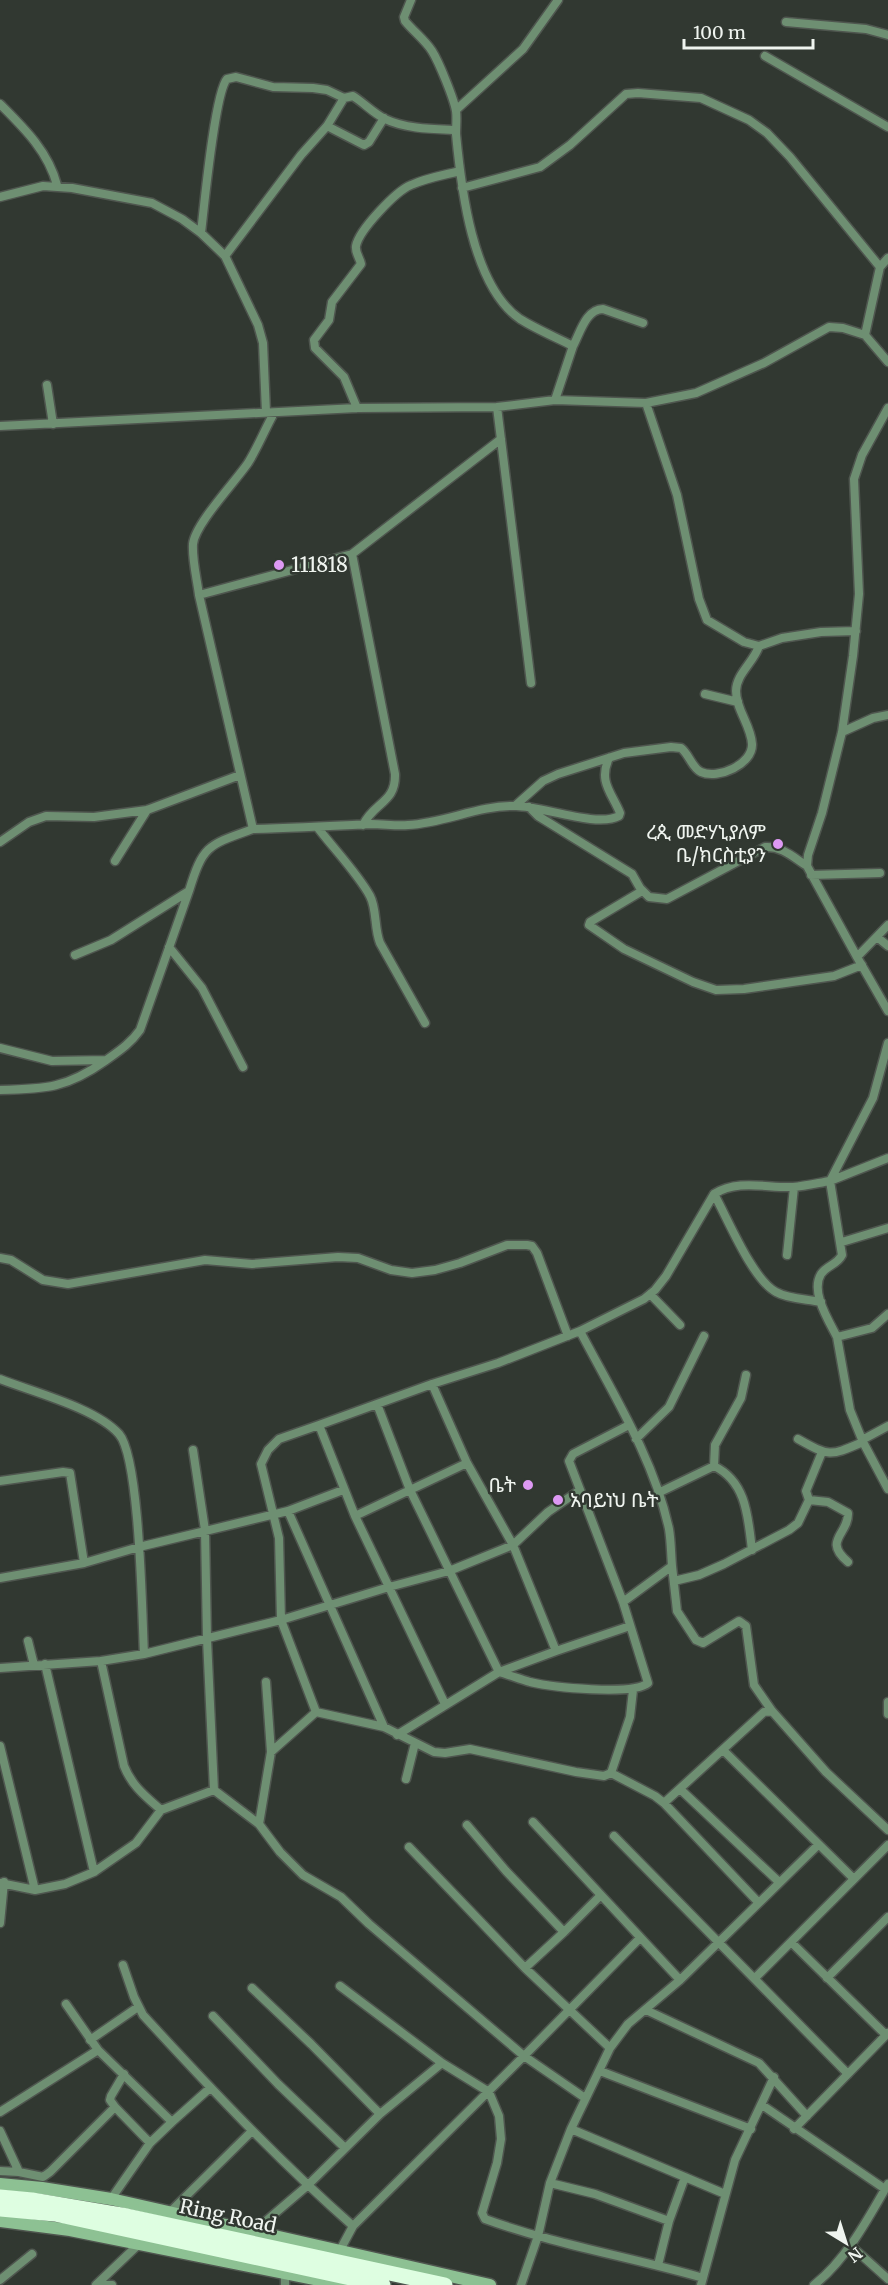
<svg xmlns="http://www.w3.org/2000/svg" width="888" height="2285" font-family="Merriweather,'Noto Sans Ethiopic',serif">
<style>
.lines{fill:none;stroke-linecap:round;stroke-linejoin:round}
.street-casing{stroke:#4f564f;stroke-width:11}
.secondary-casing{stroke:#4f564f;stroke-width:15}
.highway-casing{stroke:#4f564f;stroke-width:18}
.street{stroke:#6e8f72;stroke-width:8}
.secondary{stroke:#8dc193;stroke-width:12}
.highway{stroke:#defee1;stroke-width:15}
.poi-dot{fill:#dd99f3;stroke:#313831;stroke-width:2}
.labels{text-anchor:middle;stroke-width:5;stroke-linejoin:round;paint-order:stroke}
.poi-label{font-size:20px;fill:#eff4ef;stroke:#313831;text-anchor:start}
.street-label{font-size:20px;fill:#eff4ef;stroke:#313831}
</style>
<rect width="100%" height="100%" fill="#313831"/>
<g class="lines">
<g class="street-casing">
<path id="street" d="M411 0 404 17 405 21C413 31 425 40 432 51 439 62 454 99 456 111 457 118 456 126 456 134 461 187 472 286 520 319 536 329 555 337 573 346L555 400
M786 22 866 29 888 35
M765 56 888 127
M0 104C24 128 48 151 57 185
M456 110 523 49 558 0
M327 126 364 145 369 142 384 118
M462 188 540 167 570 145 626 94 638 93 701 98 749 120 767 133 790 157 880 267
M0 197 43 186 72 188 152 203 182 219 201 233 225 256 258 325 263 343 266 412
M201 233C204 207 215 92 227 79L236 77 273 87 313 88 327 90 344 98
M225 256 301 155 327 126 344 98 353 96C364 103 373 113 385 119 406 129 433 129 456 130
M888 258 880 267 865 335 888 362
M573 346C580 333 586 309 603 309L643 323
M47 385 53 424
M646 403 677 495 699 599 707 620 744 642 759 646 782 638 821 632 856 631
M497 407 531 683
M357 408 344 377 315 348 314 340 329 320 332 302 361 264C360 258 355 253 356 246 359 230 396 191 411 185 426 178 444 175 460 171
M0 426 357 408 497 407 555 400 646 403 696 393 764 363 829 327 843 328 865 335
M501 439 352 554 199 595 253 829C292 828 332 826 371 824 384 824 396 826 408 825 445 823 479 805 516 806 542 806 597 828 619 816L620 813C612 793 598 782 609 758
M352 554 395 774C396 803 374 802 363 825
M199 595C197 579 192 560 193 544 195 524 235 482 248 463 258 447 265 429 274 413
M705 694 738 702
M842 732 873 718 888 715
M516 805 543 781 558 774 624 753 671 747 681 748C689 754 692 768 701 772 718 780 753 764 752 744 751 725 736 710 736 691 736 674 754 662 759 646
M529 807 538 816 632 874 640 888 649 897 667 899 765 847C782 846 793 857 807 866
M318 828C334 849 358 874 370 896 377 909 374 928 380 943L425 1023
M0 842 29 822 46 816 94 817 147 810 240 775
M115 861 147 810
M811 875 880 873
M642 891 590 922 589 925 624 949 693 982 716 990 744 989 834 976 862 965
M888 925 857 957 888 1011
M877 937 888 946
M169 947 202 988 243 1067
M75 955 111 940 189 891C203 845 208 845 253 829
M857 957 807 866 808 855 822 813 842 732 853 656 859 594 854 479 862 455 888 408
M0 1048 52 1061 106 1060
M0 1090C46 1089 67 1088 105 1061 119 1051 130 1044 140 1030L189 891
M842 1242 888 1228
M787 1255 794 1187
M0 1258 11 1260 43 1280 68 1284 205 1260 252 1264 338 1257 358 1258 391 1270 412 1273 435 1270 460 1263 507 1245H527L532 1246 537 1253 568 1336
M650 1294 680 1325
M821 1302C807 1299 788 1299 776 1292 752 1279 728 1219 714 1194 738 1179 766 1188 793 1187 805 1186 818 1183 830 1181L873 1098 888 1043
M888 1314 872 1328 837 1337 850 1410 863 1442 888 1489
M580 1331C613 1394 654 1459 669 1529 671 1541 671 1554 672 1566L623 1602
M837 1337C829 1321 810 1292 821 1274 827 1265 837 1265 842 1255L830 1181 888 1158
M0 1379C33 1392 96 1408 119 1434 140 1458 142 1615 144 1654
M377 1404 410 1490 499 1672C509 1675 520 1679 530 1682 551 1687 633 1696 648 1683L623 1602 569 1461 573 1454 629 1425
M636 1439 669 1407 704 1336
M798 1439C830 1457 830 1456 863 1442
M862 1440 888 1426
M193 1450 205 1530 207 1639 214 1790 259 1824 280 1852 303 1875 341 1897 369 1924 524 2056 585 2098
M714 1466C747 1482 748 1518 752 1550
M0 1481 63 1472 70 1473 84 1563
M658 1493 714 1466 715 1445 741 1398 746 1375
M809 1500 828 1502 848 1513C849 1534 822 1540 848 1562
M288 1511 384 1727
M355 1516 467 1463
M672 1566 677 1611 696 1640 703 1643 739 1621 746 1626 754 1685 772 1711 826 1772 888 1830
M0 1578 84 1563 139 1547 288 1511 343 1490
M674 1581 699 1575 724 1564 789 1530 798 1523 809 1500 806 1491 822 1452
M28 1641 34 1665
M556 1651 630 1626
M101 1661 124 1766C132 1786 145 1796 161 1810
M45 1664 94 1872
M0 1668 101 1661 144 1654 281 1620 389 1587 449 1571 513 1545 548 1512 580 1490
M266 1682 271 1752
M888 1702V1714
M445 1704 355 1516 319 1425 432 1384 498 1363 580 1331 644 1299 655 1290 666 1276 714 1194
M316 1712 384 1727 434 1752 445 1753 470 1749 576 1772 604 1776 611 1773 655 1796 664 1803 764 1712 772 1711
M397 1735 499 1672 556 1651 513 1545 467 1463 432 1384
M0 1746 35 1890
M723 1750 854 1879
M611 1773 630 1717 633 1690
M406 1779 415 1743
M680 1789 779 1882
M664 1803 758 1902
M533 1822 680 1980
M259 1824 271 1752 316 1712 281 1620 279 1538 261 1464 268 1450 279 1439 319 1425
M467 1825 506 1871 564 1932 600 1896
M614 1836 848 2074
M409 1847 525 1968 610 2048
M0 1883 35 1890 65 1884 94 1872 136 1843 161 1810 214 1790
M0 1923 4 1882
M791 1942 886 2035
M123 1965 134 1997 143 2015C210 2088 278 2160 353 2226L524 2056 640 1938
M525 1968 564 1932
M755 1978 888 1845
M827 1978 888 1917
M252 1988 311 2044 380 2114
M66 2004 98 2050
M646 2010 759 2063 807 2116
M213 2016 278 2084 345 2148
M90 2040 138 2007
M442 2063 489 2092 499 2116 501 2139 497 2163 482 2213 485 2219C556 2245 631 2257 703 2278
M600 2071 751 2129
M762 2105 885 2189
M115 2107 150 2143
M0 2112 98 2050 172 2122 210 2088
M571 2129 725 2194
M794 2129 888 2033
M0 2131 19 2172 43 2177 50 2172 115 2107 110 2100 111 2096 124 2074
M0 2171 19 2172
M550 2183 595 2194 669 2221
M111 2199 150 2143 172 2122
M169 2213 252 2131
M253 2232 307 2186 380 2114 442 2063 340 1986
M850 2245 888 2279
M339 2252 353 2226
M658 2265 669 2221 685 2177
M0 2280 32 2254
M97 2284 112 2285
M96 2285 140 2243
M285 2285V2273
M521 2285 538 2236 550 2183 571 2129 610 2048 628 2024 680 1980 818 1845
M701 2285 735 2160 774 2077
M814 2285C846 2260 868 2219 888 2184"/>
</g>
<g class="secondary-casing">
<path id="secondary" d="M0 2184 42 2188 111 2199 490 2285
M0 2221 70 2230 344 2285"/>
</g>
<g class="highway-casing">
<path id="highway" d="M0 2197 32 2200 127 2216 445 2285
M0 2209 55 2214 383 2285"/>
</g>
<use href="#street" class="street"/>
<use href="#secondary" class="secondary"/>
<use href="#highway" class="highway"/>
</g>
<g class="poi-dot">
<circle cx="279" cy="565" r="6"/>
<circle cx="778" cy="844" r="6"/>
<circle cx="528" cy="1485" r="6"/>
<circle cx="558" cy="1500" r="6"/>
</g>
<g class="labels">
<g class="poi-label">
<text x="291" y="572">111818</text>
<text x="766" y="839" text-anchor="end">ረጲ መድሃኒያለም<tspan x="766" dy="23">ቤ/ክርስቲያን</tspan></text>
<text x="516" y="1492" text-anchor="end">ቤት</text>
<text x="570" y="1507">አባይነህ ቤት</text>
</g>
<g class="street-label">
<text transform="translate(228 2216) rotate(12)" y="7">Ring Road</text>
</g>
</g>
<g transform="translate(846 2243) rotate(142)" stroke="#313831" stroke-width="4.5" paint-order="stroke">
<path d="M0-4.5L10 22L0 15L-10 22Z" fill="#eff4ef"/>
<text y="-9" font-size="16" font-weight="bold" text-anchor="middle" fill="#eff4ef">N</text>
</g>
<path d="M684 39v9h129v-9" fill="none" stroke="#eff4ef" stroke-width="3"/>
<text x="693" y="39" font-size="18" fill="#eff4ef" stroke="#313831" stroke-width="4.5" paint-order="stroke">100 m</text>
</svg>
